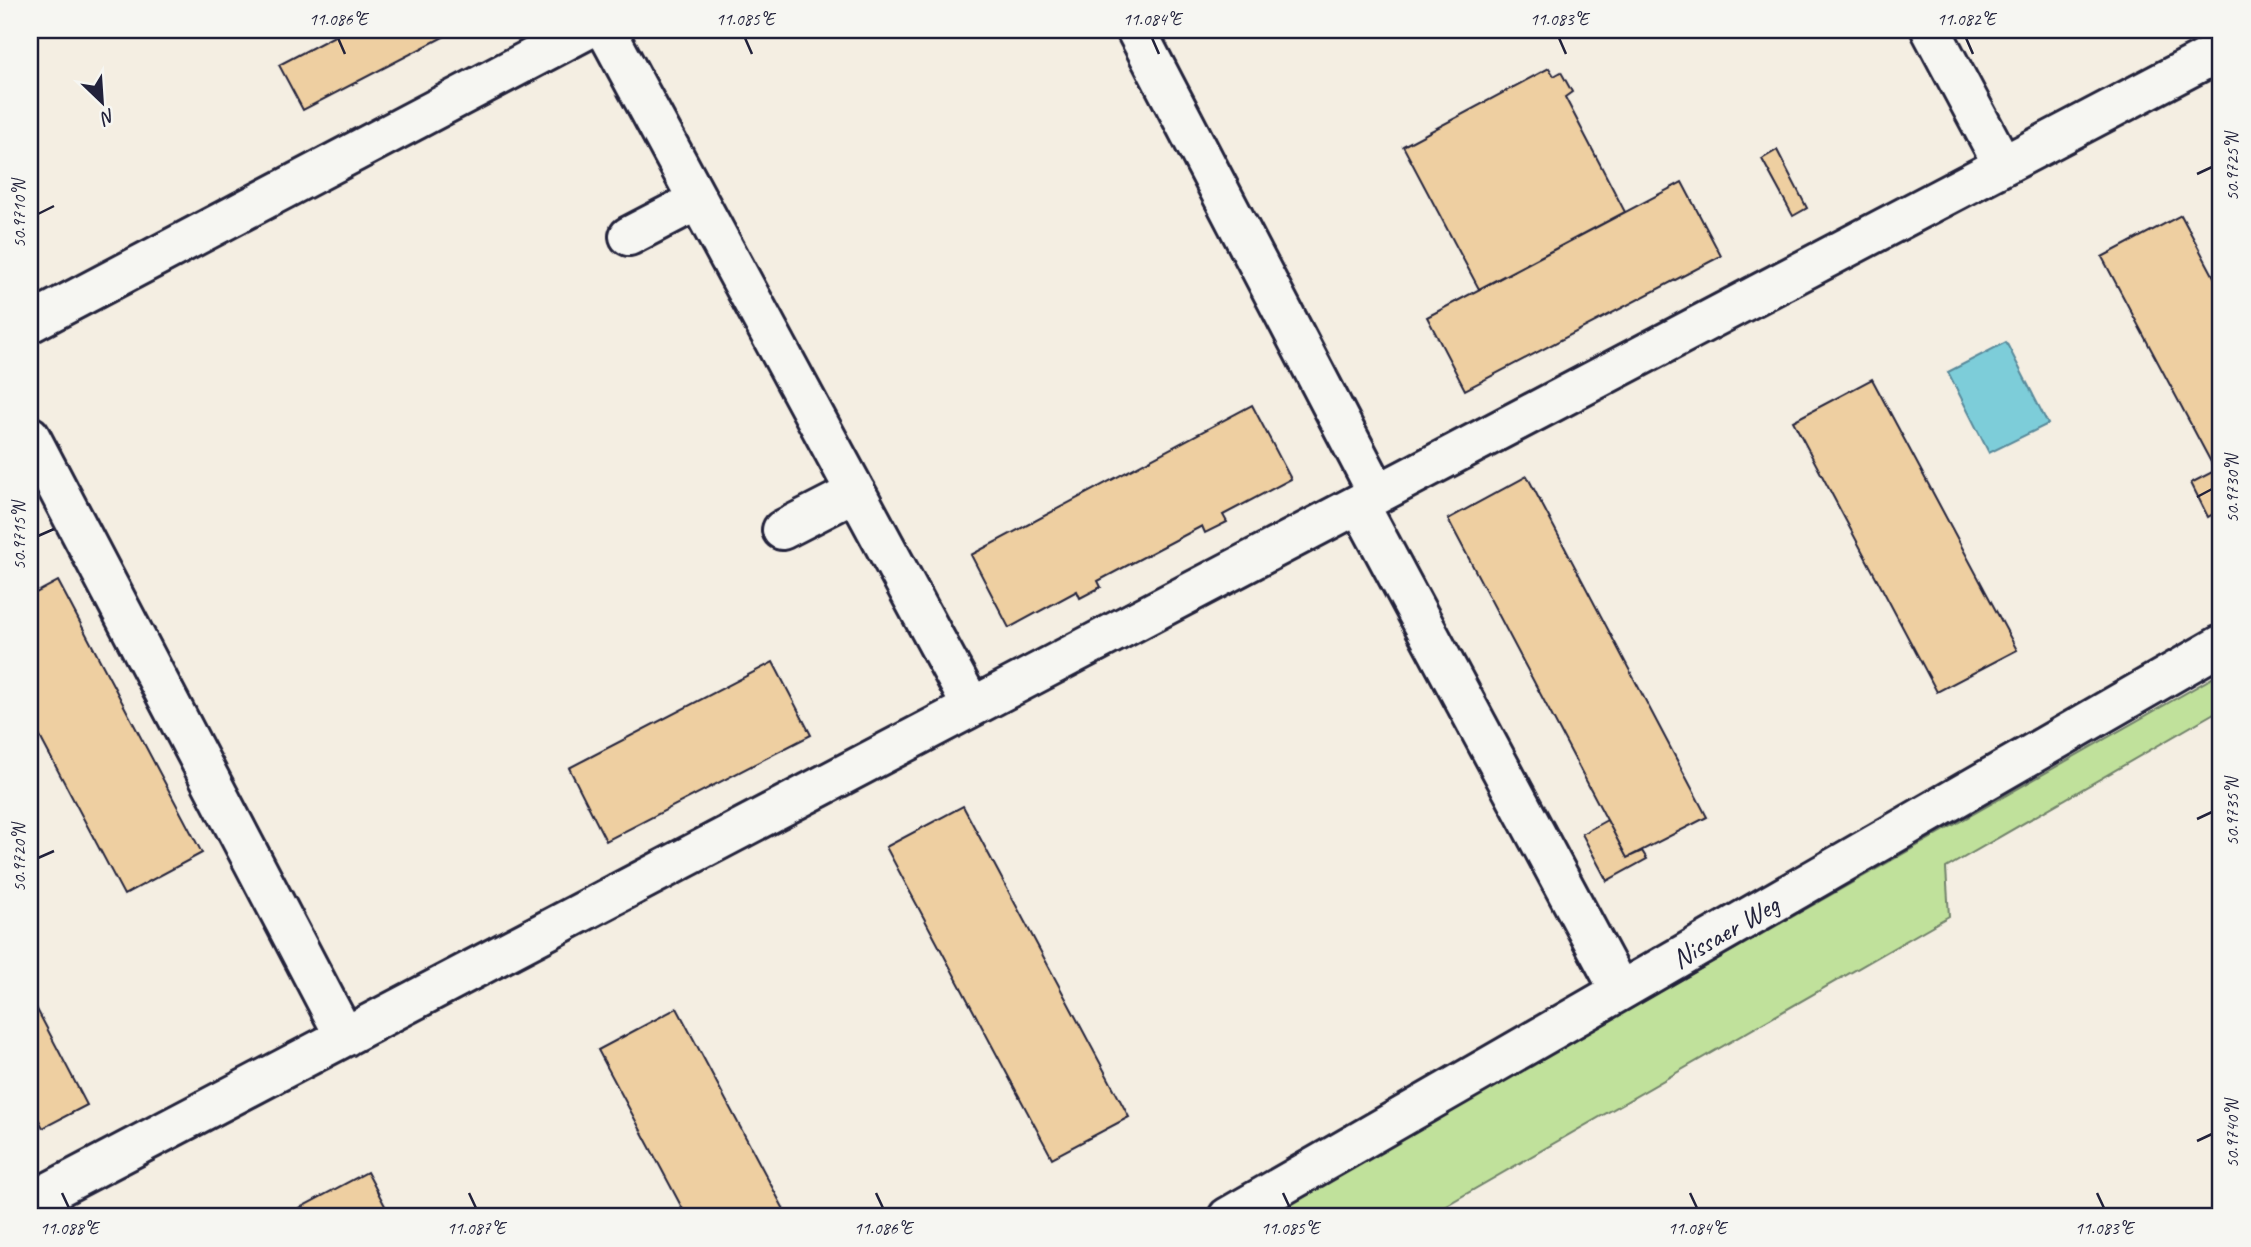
<svg xmlns="http://www.w3.org/2000/svg" width="2251" height="1247" font-family="Caveat,sans-serif">
<style>
.green{fill:#c0e19b;stroke:#71826b;stroke-width:2}
.water{fill:#7dcdd9;stroke:#59899a;stroke-width:2}
.building{fill:#eecfa1;stroke:#22223b;stroke-width:2}
.lines{fill:none;stroke-linecap:round;stroke-linejoin:round}
.minor-casing{stroke:#22223b;stroke-width:44}
.minor{stroke:#f6f6f2;stroke-width:38}
.ticks{fill:none;stroke:#22223b;stroke-width:2.5}
.labels{text-anchor:middle;stroke-width:5;stroke-linejoin:round;paint-order:stroke}
.street-label{font-size:28px;fill:#22223b;stroke:#f6f6f2}
.neatline{fill:none;stroke:#22223b;stroke-width:2.5}
.ticks-label{font-size:18px;text-anchor:middle;fill:#22223b}
</style>
<rect width="100%" height="100%" fill="#f4eee2"/>
<filter id="ink" filterUnits="userSpaceOnUse"><feTurbulence type="fractalNoise" baseFrequency=".0143" numOctaves="2"/><feDisplacementMap in="SourceGraphic" scale="14" xChannelSelector="R" yChannelSelector="G"/><feConvolveMatrix kernelMatrix="1 2 1 2 8 2 1 2 1" color-interpolation-filters="sRGB"/></filter>
<g filter="url(#ink)">
<path class="green" d="M2221 673V709L1946 868 1949 916 1426 1217H1264Z"/>
<path class="water" d="M2006 342 2048 424 1989 453 1948 372Z"/>
<path class="building" d="M346 30H444L447 35 303 110 279 65Z
M1549 68 1554 76 1561 72 1572 92 1565 97 1625 212 1479 289 1403 146Z
M1777 150 1807 208 1793 216 1762 159Z
M1682 182 1721 256 1465 390 1427 317Z
M2181 215 2221 290V481L2102 257Z
M1872 379 2017 650 1937 692 1793 421Z
M1252 405 1291 479 1223 515 1227 522 1205 533 1202 526 1098 581 1101 587 1080 598 1077 591 1009 628 971 555Z
M2216 470 2221 481V509L2208 517 2191 483Z
M1527 476 1707 817 1627 858 1448 519Z
M58 581 202 853 124 895 30 718V596Z
M773 662 811 735 606 841 569 768Z
M963 806 1129 1117 1052 1158 886 847Z
M1607 820 1627 858 1642 851 1647 859 1607 881 1582 834Z
M30 996 87 1105 43 1128 30 1103Z
M677 1008 788 1217H687L598 1050Z
M367 1172 391 1217H290L288 1214Z"/>
<g class="lines">
<g class="minor-casing">
<path id="minor" d="M606 30 972 707
M1136 30 1378 494
M1931 30 2003 165
M629 236 698 200
M30 323 586 30
M30 436 345 1037
M1359 504 1620 991
M782 530 856 492
M30 1202 2221 51
M1228 1217 2221 645"/>
</g>
<use href="#minor" class="minor"/>
</g>
</g>
<path class="ticks" d="M338 38 345 54M745 38 752 54M1152 38 1159 54M1559 38 1566 54M1966 38 1973 54M2197 174 2212 167M38 214 54 206M2197 497 2212 489M38 536 54 529M2197 819 2212 812M38 858 54 851M2197 1141 2212 1134M62 1193 69 1208M469 1193 476 1208M876 1193 883 1208M1283 1193 1290 1208M1690 1193 1697 1208M2097 1193 2104 1208"/>
<g class="labels">
<g class="street-label">
<text transform="translate(1725 931) rotate(-30)" y="10">Nissaer Weg</text>
</g>
</g>
<rect width="2251" height="1247" fill="none" stroke="#f6f6f2" stroke-width="77"/>
<g transform="translate(102 102) rotate(155)" stroke="#f6f6f2" stroke-width="5" paint-order="stroke">
<path d="M0-5L12 26L0 18L-12 26Z" fill="#22223b"/>
<text y="-10" font-size="19" font-weight="bold" text-anchor="middle" fill="#22223b">N</text>
</g>
<rect x="38" y="38" width="2174" height="1170" class="neatline"/>
<g class="ticks-label">
<text x="338" y="25">11.086°E</text>
<text x="745" y="25">11.085°E</text>
<text x="1152" y="25">11.084°E</text>
<text x="1559" y="25">11.083°E</text>
<text x="1966" y="25">11.082°E</text>
<text transform="translate(2232 167) rotate(-90)" y="6">50.9725°N</text>
<text transform="translate(19 214) rotate(-90)" y="6">50.9710°N</text>
<text transform="translate(2232 489) rotate(-90)" y="6">50.9730°N</text>
<text transform="translate(19 536) rotate(-90)" y="6">50.9715°N</text>
<text transform="translate(2232 812) rotate(-90)" y="6">50.9735°N</text>
<text transform="translate(19 858) rotate(-90)" y="6">50.9720°N</text>
<text transform="translate(2232 1134) rotate(-90)" y="6">50.9740°N</text>
<text x="69" y="1234">11.088°E</text>
<text x="476" y="1234">11.087°E</text>
<text x="883" y="1234">11.086°E</text>
<text x="1290" y="1234">11.085°E</text>
<text x="1697" y="1234">11.084°E</text>
<text x="2104" y="1234">11.083°E</text>
</g>
</svg>
